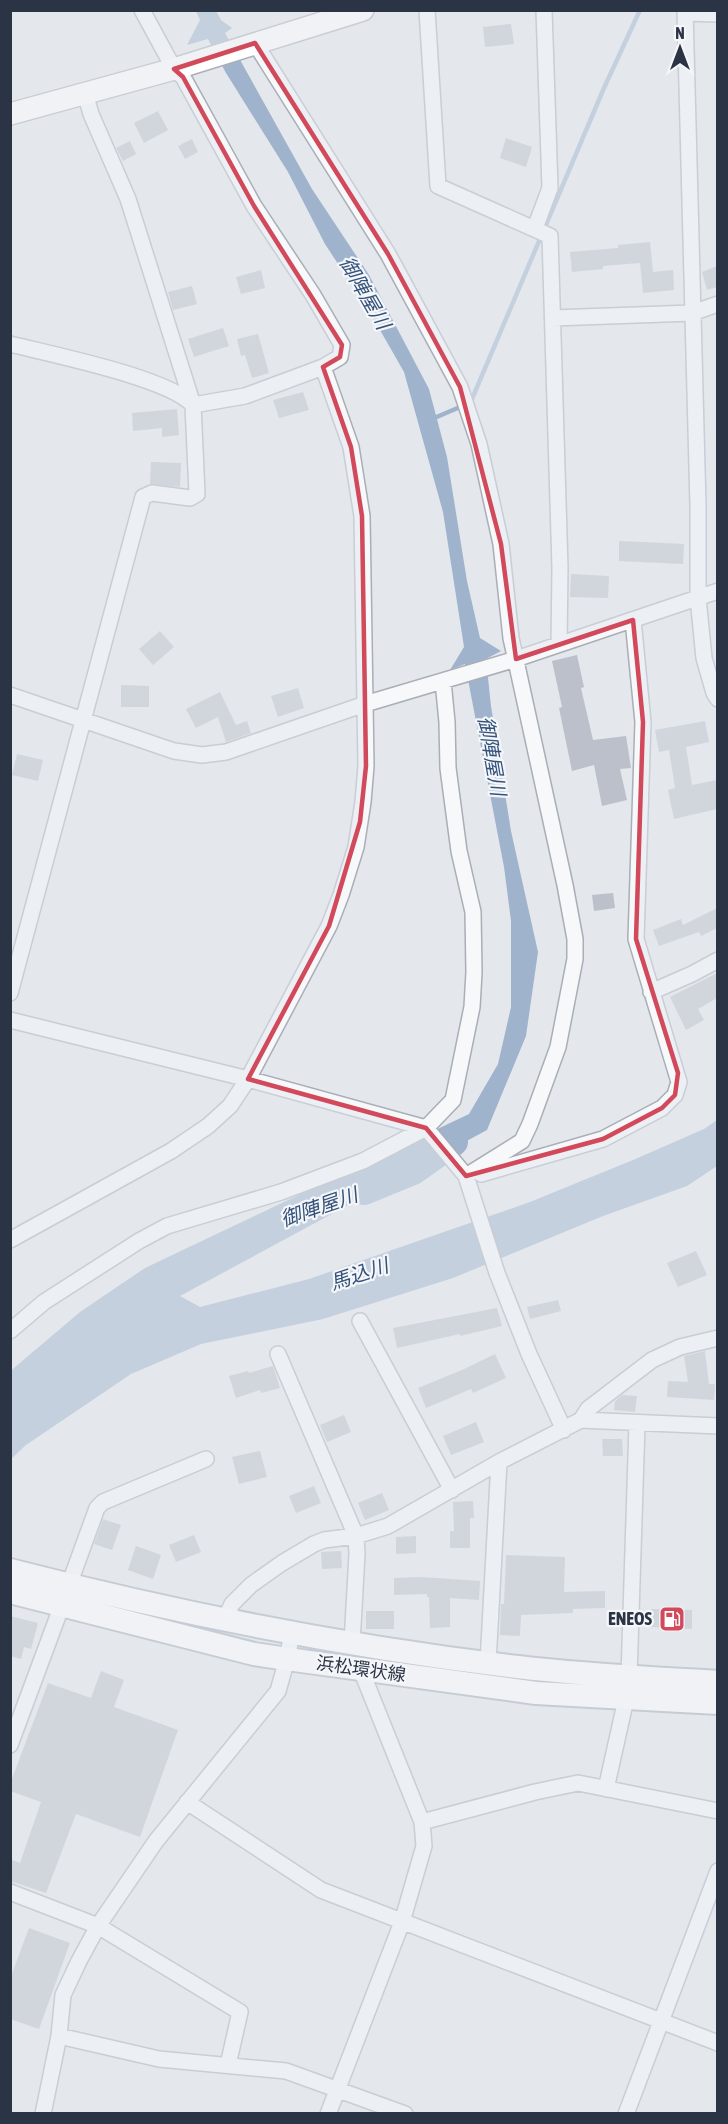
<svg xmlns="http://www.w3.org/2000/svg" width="728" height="2124" font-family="'Asap Condensed','Noto Sans JP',sans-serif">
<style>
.water{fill:#9fb4cc}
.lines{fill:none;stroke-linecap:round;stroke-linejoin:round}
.stream{stroke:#9fb4cc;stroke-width:4.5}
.river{stroke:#9fb4cc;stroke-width:28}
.building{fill:#bbc0ca}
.street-casing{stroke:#a9aeb7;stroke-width:18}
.secondary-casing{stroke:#a9aeb7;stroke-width:24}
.primary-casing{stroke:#a3abb8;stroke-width:26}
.street{stroke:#f7f8fa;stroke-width:15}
.secondary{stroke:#fff;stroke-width:21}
.primary{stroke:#fff;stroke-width:22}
.marked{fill:none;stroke:#d1495b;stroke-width:4.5;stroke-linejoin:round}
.labels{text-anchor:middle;stroke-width:4.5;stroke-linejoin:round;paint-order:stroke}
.poi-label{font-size:18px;font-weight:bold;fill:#2b3445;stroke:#f4f6f9;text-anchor:end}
.street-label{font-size:18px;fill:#2b3445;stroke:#f4f6f9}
.water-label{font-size:20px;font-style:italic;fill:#34527a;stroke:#f4f6f9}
</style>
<rect width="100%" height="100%" fill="#e4e7ec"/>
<path class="water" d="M196 11H216L221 20 232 28 225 33 312 189 369 275 429 389 447 457 467 581 480 638 501 651 486 659 491 706 511 831 538 952 526 1036 487 1130 180 1296 200 1307 309 1279 530 1202 633 1160 704 1129 717 1120V1166L687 1186 603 1216 453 1278 323 1319 201 1344 131 1374 26 1445 11 1459 10 1372 14 1368 80 1312 145 1268 469 1114 498 1064 511 1007V921L504 867 465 664 450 670 464 647 443 512 404 372 372 316 325 244 288 172 226 73 208 39 187 45 200 20Z"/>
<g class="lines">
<path class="stream" d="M472 399 604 88 640 10
M432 419 460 407"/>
<path class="river" d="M364 1191 413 1171 454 1142"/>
</g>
<path class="building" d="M511 24 514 44 485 47 483 27Z
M158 111 168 130 144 143 134 123Z
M506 138 532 147 526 167 500 158Z
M192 139 198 152 185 159 178 146Z
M130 141 136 154 123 161 116 148Z
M650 242 653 272 673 270 674 290 643 293 640 263 603 266V269L572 272 570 252 618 248V245Z
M717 266V287L707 290 702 272Z
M261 270 265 288 241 294 236 277Z
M192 286 197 304 173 310 168 292Z
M223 328 229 346 194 357 188 339Z
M258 334 269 373 252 378 245 355 241 356 237 339Z
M303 392 309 410 279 418 273 400Z
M177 409 179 435 162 437V428L133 431 132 413Z
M151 462 181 463 180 487 150 484Z
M619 541 684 544 683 564 619 561Z
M571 574 609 576 608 598 570 597Z
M160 631 174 647 153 665 139 649Z
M577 655 584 687 581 688 593 740 626 736 631 768 620 769 627 800 602 806 594 765 572 771 559 708 562 707 552 661Z
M121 685 149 686V707H121Z
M298 688 304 708 278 717 271 696Z
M220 692 236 725 247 721 251 733 226 742 218 717 196 728 186 709Z
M705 721 709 742 686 747 692 785 717 780V809L674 819 668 790 675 788 669 750 659 752 655 730Z
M17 754 43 760 38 781 12 775Z
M613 893 615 908 594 911 592 895Z
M717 908V928L701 936 699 932 659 946 653 930 681 919 683 925Z
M717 973V998L698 1009 704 1020 686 1030 670 997Z
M696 1251 707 1275 678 1287 667 1263Z
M558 1300 561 1311 530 1319 527 1307Z
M497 1308 502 1326 460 1336V1334L397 1348 393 1328Z
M705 1351 709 1384H715L714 1400 667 1397 668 1381 688 1382 684 1356Z
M495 1354 506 1378 473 1393 471 1389 426 1408 418 1388 462 1370Z
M273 1366 280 1388 261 1393 260 1390 236 1398 229 1376 248 1371 249 1373Z
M622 1395 637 1396 635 1412 614 1410 615 1401Z
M344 1415 351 1432 327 1442 320 1425Z
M476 1422 484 1442 451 1455 443 1436Z
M602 1439H622L623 1456H603Z
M260 1451 267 1477 239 1484 232 1457Z
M314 1486 321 1503 296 1513 289 1496Z
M382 1493 389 1510 365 1520 358 1503Z
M473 1501 474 1518H470V1548H450V1531H454L453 1502Z
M103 1519 121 1525 112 1550 94 1544Z
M194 1535 201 1552 176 1562 169 1545Z
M416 1536V1553L396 1554V1537Z
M136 1546 161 1555 153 1579 128 1570Z
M341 1551 342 1568 322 1569 321 1552Z
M506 1555 565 1557 564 1592 605 1591V1608L573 1609V1613L521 1615 520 1636 500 1635 501 1604H504Z
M421 1577 480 1581 479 1600 450 1598V1627L430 1628 429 1597H427V1594L394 1595V1578Z
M651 1609 692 1610V1629L651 1627Z
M366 1611H394V1629H366Z
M10 1616 38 1623 31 1649 24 1647 21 1659 10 1656Z
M101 1671 124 1680 114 1707 178 1730 140 1837 76 1814 46 1893 10 1881V1859L20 1863 41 1802 10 1791V1784L48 1683 91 1698Z
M29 1928 70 1943 39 2029 10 2019V1979Z"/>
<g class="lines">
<g class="street-casing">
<path id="street" d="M142 10 174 69 183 77 254 206 313 295 342 345 340 357 323 367 245 396 193 405
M427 10 438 186 550 236 560 568 559 644
M685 10 698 506V598L704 658 714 693 718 699
M685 13 718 14
M255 43 388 254 460 387 479 444 501 544 511 638 565 885 575 939V959L558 1047 530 1124 522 1141 466 1176
M535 228 550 188 544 10
M553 318 692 313 718 304
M10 344C50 354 169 378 193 405
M10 695 174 751 202 755 226 752 365 704 516 659 718 591
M651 992 692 974 718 960
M10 993 143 497 152 493 190 498 197 494 193 405 128 199 91 114 85 93
M10 1020 248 1079 426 1128 466 1176 497 1273 529 1354 564 1430
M481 1174 603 1139 662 1108 675 1095 679 1082 636 939 643 722 633 620
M10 1240 171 1151 208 1126 230 1106 248 1079 329 926 341 895 356 847 363 802 366 766 362 516 351 447 323 367
M360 1321 452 1490
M10 1331 44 1302 139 1241 167 1226 281 1192 363 1161 426 1128 453 1100 472 1007 474 972 473 912 459 851 448 768 447 722 443 681
M278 1354 356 1536 357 1554 352 1643
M581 1420 718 1426
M69 1585 97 1508 103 1502 206 1459
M225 1619 232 1604 251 1585 282 1563 314 1544 324 1540 356 1536 388 1526 499 1462 581 1420 588 1409 652 1360 680 1347 718 1338
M488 1663 499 1462
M629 1677 637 1424
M10 1745 62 1605
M606 1789 626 1699
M187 1802 321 1890 718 2043
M422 1822 535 1792 578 1783 718 1811
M10 1892 98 1926 240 2012 228 2065
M59 2036 159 2059 286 2071 405 2114
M43 2114 59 2036 63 1995 79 1961 98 1926 156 1841 278 1691 287 1659 292 1633
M328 2114 402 1922 424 1846 422 1822 361 1670
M626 2114 718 1871"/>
</g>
<g class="secondary-casing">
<path id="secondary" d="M10 114 174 69 363 10"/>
</g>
<g class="primary-casing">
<path id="primary" d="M10 1570C177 1613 347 1647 518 1667 584 1675 651 1678 718 1682
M10 1592 254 1654 287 1659 536 1693 718 1703"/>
</g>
<use href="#street" class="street"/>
<use href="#secondary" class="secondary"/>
<use href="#primary" class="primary"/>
</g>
<path d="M0 0H728V2124H0ZM255 43 388 254 460 387 501 544 516 659 633 620 643 722 636 939 678 1073 675 1095 662 1108 603 1139 466 1176 426 1128 248 1079 329 926 360 822 366 766 362 516 351 447 323 367 340 357 342 345 254 206 183 77 174 69Z" fill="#e4e7ec" fill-opacity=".55" fill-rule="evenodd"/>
<path class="marked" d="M255 43 388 254 460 387 501 544 516 659 633 620 643 722 636 939 678 1073 675 1095 662 1108 603 1139 466 1176 426 1128 248 1079 329 926 360 822 366 766 362 516 351 447 323 367 340 357 342 345 254 206 183 77 174 69Z"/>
<defs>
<g id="fuel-square" transform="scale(1.35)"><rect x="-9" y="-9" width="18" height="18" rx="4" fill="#d1495b" stroke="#f4f6f9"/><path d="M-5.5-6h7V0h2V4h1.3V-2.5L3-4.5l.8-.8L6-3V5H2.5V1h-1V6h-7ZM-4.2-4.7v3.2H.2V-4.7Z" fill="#fff"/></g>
</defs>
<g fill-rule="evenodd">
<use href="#fuel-square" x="672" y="1619"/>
</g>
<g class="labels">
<g class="poi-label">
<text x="652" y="1625">ENEOS</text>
</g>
<g class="street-label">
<text transform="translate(361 1669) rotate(8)" y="6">浜松環状線</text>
</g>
<g class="water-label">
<text transform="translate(365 293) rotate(60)" y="7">御陣屋川</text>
<text transform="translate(492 756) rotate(80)" y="7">御陣屋川</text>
<text transform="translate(319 1207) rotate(-19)" y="7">御陣屋川</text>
<text transform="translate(359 1274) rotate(-18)" y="7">馬込川</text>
</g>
</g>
<rect width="728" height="2124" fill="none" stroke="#2b3445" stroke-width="24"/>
<g transform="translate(680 48)" stroke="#f4f6f9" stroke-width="4.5" paint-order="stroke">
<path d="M0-4.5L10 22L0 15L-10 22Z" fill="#2b3445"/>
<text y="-9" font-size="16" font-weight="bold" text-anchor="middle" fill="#2b3445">N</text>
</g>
</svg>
